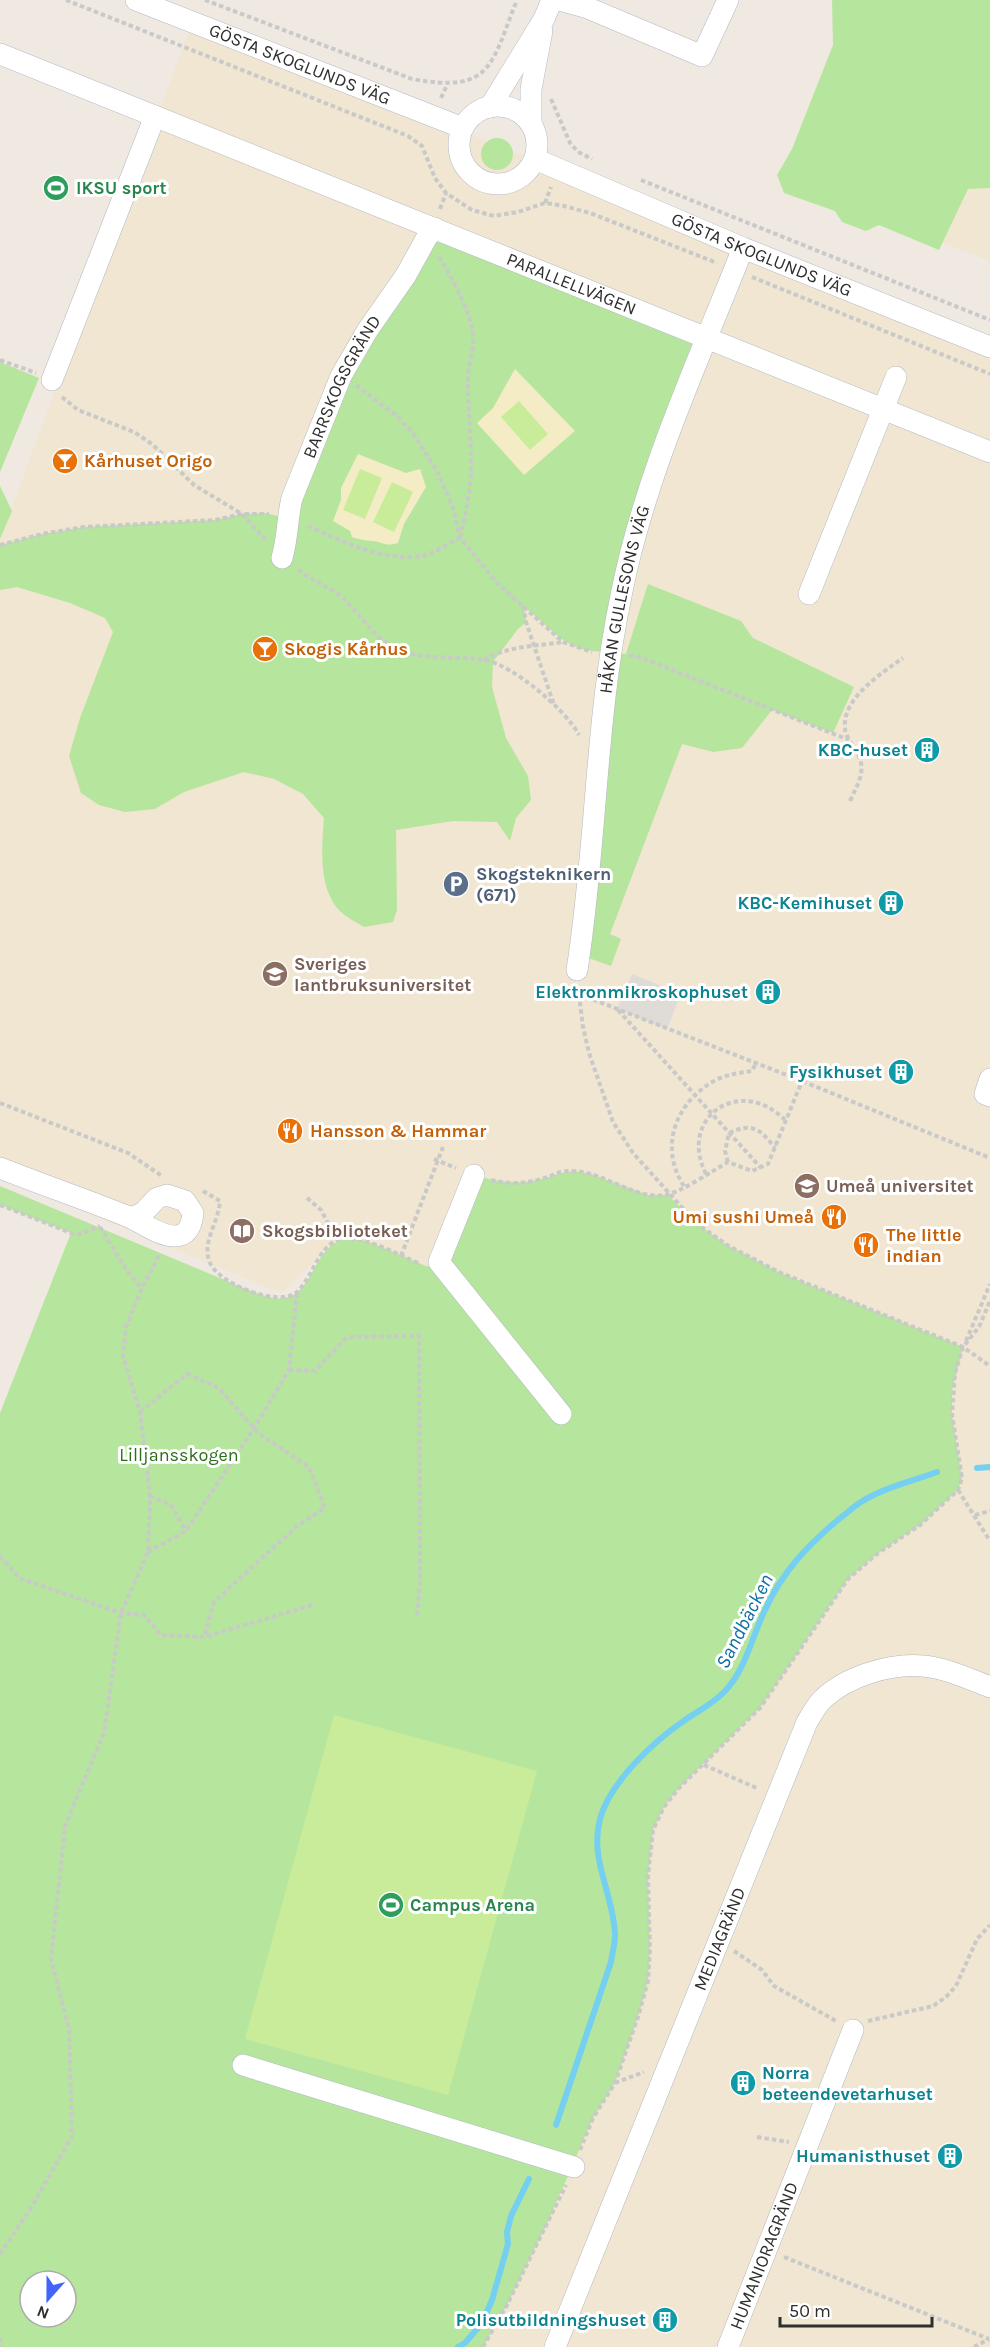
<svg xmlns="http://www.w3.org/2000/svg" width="990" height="2347" font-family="Karla,sans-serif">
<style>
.education{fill:#f0e6d1}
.green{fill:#b6e59e;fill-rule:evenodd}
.sand{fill:#f3ecc5}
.pitch{fill:#c9ec9a}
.plaza{fill:#dfdcd8}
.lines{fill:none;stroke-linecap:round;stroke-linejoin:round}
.stream{stroke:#75cff0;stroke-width:6}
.minor-casing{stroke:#b4b7c1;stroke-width:22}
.path{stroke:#c9c9c9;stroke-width:4;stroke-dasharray:4.5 3;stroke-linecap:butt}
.minor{stroke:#fff;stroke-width:21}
.labels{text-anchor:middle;stroke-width:6;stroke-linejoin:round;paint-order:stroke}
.street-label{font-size:18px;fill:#2e2e2e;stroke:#fff}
.leisure-label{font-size:18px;font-weight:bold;fill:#27864d;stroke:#fff;text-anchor:start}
.food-label{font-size:18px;font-weight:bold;fill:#c56008;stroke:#fff;text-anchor:start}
.culture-label{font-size:18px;font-weight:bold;fill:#0d838f;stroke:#fff;text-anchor:end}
.service-label{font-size:18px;font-weight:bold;fill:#4e5e75;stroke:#fff;text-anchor:start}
.education-label{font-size:18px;font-weight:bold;fill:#785e54;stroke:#fff;text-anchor:start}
.park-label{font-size:18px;fill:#2c6e1b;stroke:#fff}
.water-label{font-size:20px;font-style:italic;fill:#0d6fa3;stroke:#fff}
</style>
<rect width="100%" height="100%" fill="#efe9e1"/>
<path class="education" d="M193 21 990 347V2347H483L507 2305 547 2224 593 2118 615 2083 638 2017 648 1981 650 1950 648 1876 653 1830 664 1807 679 1788 760 1708 848 1579 962 1478 952 1414V1391L963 1347 781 1273 727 1245 696 1223 668 1195H648L591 1174 574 1171 558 1172 543 1179 510 1184 474 1175 433 1267 426 1266 338 1240 281 1293 0 1177V539Z
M990 111V261L938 241Z"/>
<path class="green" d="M832 0H990V188L968 189 939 250 879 225 866 231 842 222 835 211 784 193 777 175 792 149 833 45Z
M481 154a16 16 0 1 1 32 0a16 16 0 1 1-32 0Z
M427 237 707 338 676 412 611 652 626 654 648 584 741 621 753 638 854 687 833 733 772 710 742 748 713 752 682 744 610 934 621 939 611 966 580 955 611 652C564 653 557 632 524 607L526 622 518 629 493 662 492 687 506 738 528 776 531 800 516 818 510 841 497 822 453 821 396 830 397 910 393 922 364 927C356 922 344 916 337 908 318 884 322 846 324 818L303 794 274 779 244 772 184 792 155 809 125 812 99 805 81 793 69 756 80 718 113 632 105 618 70 603 17 587 0 590V545L42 534 84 527 215 520 242 514 265 513 287 518 310 450Z
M0 362 39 378 0 472Z
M0 486 12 511 0 539Z
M574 1171 591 1174 648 1195H668L696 1223 727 1245 781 1273 963 1347 952 1391V1414L962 1478 958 1490 920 1525 877 1554 848 1579 760 1708 679 1788 664 1807 653 1830 648 1876 650 1950 648 1981 638 2017 615 2083 593 2118 547 2224 507 2305 483 2347H0V1413L71 1233 0 1205V1186L251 1291C261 1294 273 1300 283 1298 316 1295 312 1239 353 1238 365 1238 413 1261 426 1266L433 1267 474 1175C497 1182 517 1185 541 1179 553 1176 560 1172 574 1171ZM30 2281H66V2317H30Z"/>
<path class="sand" d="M515 369 575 431 524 475 477 423 493 408Z
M358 454 406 473 420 469 426 487 404 524 398 543C384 547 384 542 372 541 364 540 360 540 352 537L350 531 333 521 341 500V488Z"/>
<path class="pitch" d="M519 401 548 434 530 450 501 417Z
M360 469 382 478 365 519 343 510Z
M392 482 413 492 394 532 373 522Z
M334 1715 537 1771 448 2095 245 2039Z"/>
<path class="plaza" d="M632 974 681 994 667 1029 617 1009Z"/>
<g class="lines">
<path class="stream" d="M977 1468 990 1467
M556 2125 611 1962C612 1954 615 1944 615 1935 614 1895 589 1860 600 1819 610 1782 654 1741 685 1720 699 1710 713 1704 725 1691 746 1669 752 1636 765 1610 782 1572 808 1545 839 1519 846 1514 853 1507 861 1502 883 1488 912 1481 937 1472
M458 2347 465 2343 482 2323 492 2300 508 2244 507 2232 511 2216 529 2179"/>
<g class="minor-casing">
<g id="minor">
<path id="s1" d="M136 0 463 128"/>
<path d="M559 0 588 8 702 56 728 0"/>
<path id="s2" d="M0 54 990 452"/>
<circle cx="498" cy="145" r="39"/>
<path d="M490 107 544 19 552 0"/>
<path d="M531 124V89L542 31"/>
<path id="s3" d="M535 159 743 248 990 347"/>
<path d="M52 380 155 116"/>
<path id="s4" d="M282 558C288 538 287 518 292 498L341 376 367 331 406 275 427 237 435 228"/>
<path d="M809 594 896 377"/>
<path id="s5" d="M577 970C597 844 595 716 622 591 646 472 699 360 743 248"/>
<path d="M990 1079 985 1094 990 1096"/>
<path d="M0 1168C43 1185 87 1200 129 1217 143 1223 161 1237 176 1236 189 1235 192 1223 193 1213L185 1201 167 1195 157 1198 143 1213 131 1218"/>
<path d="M474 1175 439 1262 561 1414"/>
<path d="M243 2065 574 2167"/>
<path id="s6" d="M555 2347 807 1722C812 1715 816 1705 823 1699 847 1676 891 1663 923 1666 946 1668 969 1679 990 1687"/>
<path id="s7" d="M728 2347 853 2030"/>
</g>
</g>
<path class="path" d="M66 0 408 136 422 146 435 178 446 193 472 210 494 216 518 212 545 203 564 206 590 213 717 263
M205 0 412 79C493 94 491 64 517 0
M441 98 447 85
M551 99 570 143 578 152 592 159
M641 180 990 320
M545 203 551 187
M440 209 446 193
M439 257C452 279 466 302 472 328 476 345 469 360 468 377 468 407 471 436 471 465 471 489 466 514 460 537
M752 277 990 374
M0 360 36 373
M356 385 397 416 413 433 437 471 453 508 460 538 499 585 563 642 592 652
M62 397 78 410 134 432 152 444 194 485 242 514 266 540
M308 526C342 541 382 562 421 556 434 554 448 543 460 538
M0 545 42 534 84 527 215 520 242 514H269
M298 570C312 581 331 587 344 599 361 615 372 636 393 647 421 662 454 655 484 660 512 664 566 710 579 735
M523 606 526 622 554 705
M629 655 642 658 849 740
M484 660C506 646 538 646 563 642
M850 801C859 781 868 769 855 749 851 743 845 735 845 728 842 698 882 673 903 658
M578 987 583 1027 589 1053 613 1122 633 1153 696 1223 727 1245 781 1273 963 1347 990 1366
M579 994 802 1081 990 1158
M618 1010 761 1168
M0 1103 128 1153 162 1176
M434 1159 456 1168
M728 1162 725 1151 729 1133C753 1122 760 1129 775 1148
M706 1174C677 1117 741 1074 786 1121
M491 1180C508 1184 524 1184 541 1179 553 1176 560 1170 573 1171 605 1172 634 1200 666 1195 681 1192 714 1170 728 1162L752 1171 768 1164 802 1081
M684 1186C658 1147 676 1101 716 1080 728 1074 740 1073 752 1071L756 1063
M203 1191 220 1201C219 1222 201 1242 210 1263 219 1284 281 1309 298 1291 312 1277 318 1249 337 1240 357 1232 400 1255 420 1264
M307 1198 321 1210 337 1240
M0 1205 71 1233 80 1234 100 1226
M100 1227 127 1271 142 1288
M401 1256 443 1147
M966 1341 990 1284
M289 1370 315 1371 347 1337 419 1336 420 1582 417 1617
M140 1412 187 1374 219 1388 258 1433 309 1467 325 1508 297 1526 214 1602 204 1637
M958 1490 990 1541
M150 1496 171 1505 186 1531
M975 1515 990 1511
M148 1552 186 1531 254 1428 289 1370 297 1293
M0 1556 19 1578 121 1613 144 1615 161 1635 204 1637 313 1605
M704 1765 759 1789
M734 1951 762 1970 774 1986 836 2021
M868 2021 933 2006 946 1997 956 1986 977 1939 990 1925
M615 2083 644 2072
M757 2137 789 2142
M580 2150 593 2118 615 2083 638 2017 648 1981 650 1950 648 1876 653 1830 664 1807 679 1788 760 1708 848 1579 877 1554 920 1525 958 1490 962 1478 952 1414 955 1373 963 1347 979 1327 990 1301
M0 2254 31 2208 72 2136 69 2028 51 1960 65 1826 104 1733 121 1613 148 1552 150 1496 140 1412 123 1356 126 1327 142 1288 160 1254
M784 2257 989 2339
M0 2338 1 2347
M483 2347 507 2305 566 2185
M974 2347 989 2339"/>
<use href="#minor" class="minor"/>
</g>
<defs>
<g id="stadium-disc" transform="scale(1.35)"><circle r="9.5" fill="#2e9e5b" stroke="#fff"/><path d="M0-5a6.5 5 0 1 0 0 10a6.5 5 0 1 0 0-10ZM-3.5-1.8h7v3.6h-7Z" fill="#fff"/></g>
<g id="bar-disc" transform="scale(1.35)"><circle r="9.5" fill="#e8710a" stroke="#fff"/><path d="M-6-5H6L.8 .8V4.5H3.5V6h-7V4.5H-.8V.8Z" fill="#fff"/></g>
<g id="building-disc" transform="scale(1.35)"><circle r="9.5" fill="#0f9aa8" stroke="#fff"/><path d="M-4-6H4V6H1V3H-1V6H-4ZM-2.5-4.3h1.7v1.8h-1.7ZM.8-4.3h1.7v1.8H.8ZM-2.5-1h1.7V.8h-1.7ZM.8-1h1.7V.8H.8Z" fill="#fff"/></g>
<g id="parking-disc" transform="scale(1.35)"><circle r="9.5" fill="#5c6f8a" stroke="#fff"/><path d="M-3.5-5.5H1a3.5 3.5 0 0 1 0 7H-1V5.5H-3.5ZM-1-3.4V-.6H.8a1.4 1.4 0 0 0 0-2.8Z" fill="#fff"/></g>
<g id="university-disc" transform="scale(1.35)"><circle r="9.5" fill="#8d6e63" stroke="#fff"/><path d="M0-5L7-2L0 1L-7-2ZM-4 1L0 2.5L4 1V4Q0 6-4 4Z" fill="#fff"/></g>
<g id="restaurant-disc" transform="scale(1.35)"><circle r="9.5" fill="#e8710a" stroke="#fff"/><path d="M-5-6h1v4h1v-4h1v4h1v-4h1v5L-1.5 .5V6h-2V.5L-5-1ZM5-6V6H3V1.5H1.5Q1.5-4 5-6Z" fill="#fff"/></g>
<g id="library-disc" transform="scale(1.35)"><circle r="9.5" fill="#8d6e63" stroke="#fff"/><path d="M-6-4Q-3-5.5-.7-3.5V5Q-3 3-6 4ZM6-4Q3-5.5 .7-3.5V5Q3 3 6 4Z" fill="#fff"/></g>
</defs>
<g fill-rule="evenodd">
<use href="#stadium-disc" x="56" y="188"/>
<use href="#bar-disc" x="65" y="461"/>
<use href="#bar-disc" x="265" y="649"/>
<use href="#building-disc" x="927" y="750"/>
<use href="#parking-disc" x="456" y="884"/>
<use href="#building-disc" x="891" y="903"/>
<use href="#university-disc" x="275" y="974"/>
<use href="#building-disc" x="768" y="992"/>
<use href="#building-disc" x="901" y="1072"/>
<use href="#restaurant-disc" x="290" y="1131"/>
<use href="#university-disc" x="807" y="1186"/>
<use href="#restaurant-disc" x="834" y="1217"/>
<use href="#library-disc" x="242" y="1231"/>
<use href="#restaurant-disc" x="866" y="1245"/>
<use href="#stadium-disc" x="391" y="1905"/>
<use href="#building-disc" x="743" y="2083"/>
<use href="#building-disc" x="950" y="2156"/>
<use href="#building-disc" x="665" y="2320"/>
</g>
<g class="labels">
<g class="street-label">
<text dy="6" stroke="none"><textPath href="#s1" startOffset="176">GÖSTA SKOGLUNDS VÄG</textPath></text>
<text dy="6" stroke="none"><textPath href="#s3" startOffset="246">GÖSTA SKOGLUNDS VÄG</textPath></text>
<text dy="6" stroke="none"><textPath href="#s2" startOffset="616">PARALLELLVÄGEN</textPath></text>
<text dy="6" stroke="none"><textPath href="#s4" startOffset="183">BARRSKOGSGRÄND</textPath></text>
<text dy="6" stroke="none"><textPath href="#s5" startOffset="374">HÅKAN GULLESONS VÄG</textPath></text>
<text dy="6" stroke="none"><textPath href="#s6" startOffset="440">MEDIAGRÄND</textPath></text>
<text dy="6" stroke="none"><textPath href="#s7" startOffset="98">HUMANIORAGRÄND</textPath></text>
</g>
<g class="leisure-label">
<text x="76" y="194">IKSU sport</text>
<text x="410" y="1911">Campus Arena</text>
</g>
<g class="food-label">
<text x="84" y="467">Kårhuset Origo</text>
<text x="284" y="655">Skogis Kårhus</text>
<text x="310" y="1137">Hansson &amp; Hammar</text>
<text x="814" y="1223" text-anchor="end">Umi sushi Umeå</text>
<text x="886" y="1241">The little<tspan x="886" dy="21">indian</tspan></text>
</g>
<g class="culture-label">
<text x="908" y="756">KBC-huset</text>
<text x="872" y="909">KBC-Kemihuset</text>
<text x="748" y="998">Elektronmikroskophuset</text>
<text x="882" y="1078">Fysikhuset</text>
<text x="762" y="2079" text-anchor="start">Norra<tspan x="762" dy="21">beteendevetarhuset</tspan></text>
<text x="930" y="2162">Humanisthuset</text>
<text x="646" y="2326">Polisutbildningshuset</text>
</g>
<g class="service-label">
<text x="476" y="880">Skogsteknikern<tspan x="476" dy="21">(671)</tspan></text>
</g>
<g class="education-label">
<text x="294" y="970">Sveriges<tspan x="294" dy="21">lantbruksuniversitet</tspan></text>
<text x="826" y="1192">Umeå universitet</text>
<text x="262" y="1237">Skogsbiblioteket</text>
</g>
<g class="park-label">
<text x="179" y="1461">Lilljansskogen</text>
</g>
<g class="water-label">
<text transform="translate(744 1621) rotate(-63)" y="7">Sandbäcken</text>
</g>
</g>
<g transform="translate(48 2299) rotate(201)"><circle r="28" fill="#ffffff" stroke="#ababab" stroke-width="1.5"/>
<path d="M0-4.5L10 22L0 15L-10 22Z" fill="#4264fb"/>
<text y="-9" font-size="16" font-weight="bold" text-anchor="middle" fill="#2e2e2e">N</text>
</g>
<path d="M780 2317v9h152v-9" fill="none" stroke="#2e2e2e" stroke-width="3"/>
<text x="789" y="2317" font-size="18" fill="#2e2e2e" stroke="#ffffff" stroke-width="4.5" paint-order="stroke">50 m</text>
</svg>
